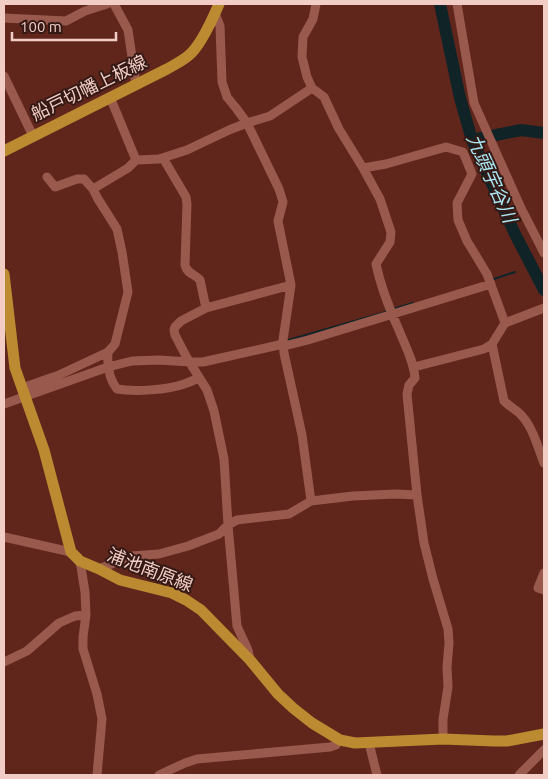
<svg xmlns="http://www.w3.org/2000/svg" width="548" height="779" font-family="Ubuntu,'Noto Sans JP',sans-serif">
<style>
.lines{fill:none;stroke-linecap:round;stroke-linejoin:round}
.stream{stroke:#102428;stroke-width:2}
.river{stroke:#102428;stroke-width:12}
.minor{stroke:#99594d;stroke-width:9}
.major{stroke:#bb8a31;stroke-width:11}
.labels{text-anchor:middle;stroke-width:4;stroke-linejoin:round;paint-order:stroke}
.street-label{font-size:18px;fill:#f2cdc5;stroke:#341914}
.water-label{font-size:19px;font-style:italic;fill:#a8e7f4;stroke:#341914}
</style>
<rect width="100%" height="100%" fill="#60261c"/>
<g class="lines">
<path class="stream" d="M491 280 515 272
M393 309 413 303
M285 341 389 311"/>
<path class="river" d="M440 4 460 98 472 140 515 234 544 290
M472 140 521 130 544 133"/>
<path class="minor" d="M114 4 128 30 136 84
M316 4 313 19 303 37 302 57 307 77 312 88 324 97 339 129 363 168 380 199 391 232 390 242 376 264C381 288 389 308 399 330 405 346 414 361 415 378L409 385 407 394 417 495 424 543 433 579 448 629 449 643 447 667 448 687 443 719V739
M457 4 474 103 521 208 544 253
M215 13 220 26 222 82 227 97 236 108 247 123 279 189 283 202 278 221 291 285 283 340 284 353 302 435 311 501
M4 18 66 21 85 11 107 4
M4 76 33 136
M110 97 136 160 159 159 187 150 229 130 247 123 270 116 312 88
M163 158 186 197 187 204 185 265C187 274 195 274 200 280L206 308
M363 168 386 164 446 147 463 152 472 174 457 203 458 220 467 241 487 274 505 323
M93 189 128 168 136 160
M492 344 504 401C510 407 517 410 522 416 533 428 538 448 544 463
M284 346 308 340 491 284
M108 352C107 365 109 379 117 389 134 392 168 390 184 384 190 382 194 380 199 378
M414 367 484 349 492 344 505 323 544 308
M22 388 59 375 108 352 115 344 128 292 122 252 117 229 98 199 93 189 84 179H77L55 187 47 177
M4 404 108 367 132 361 159 360 190 362H203L283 344
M4 537 71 552
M80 561 85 592 86 615 83 637V649L97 694 102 719 97 775
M99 569 131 556 159 554 188 546 219 534 228 525 237 520 289 514 311 501 353 496 395 494 417 495
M544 573 538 588 544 590
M250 660 248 650 237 626 228 525 224 459 214 411 207 390 187 358 175 335 174 330 175 327 181 321 206 308 291 285
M4 662 27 651 59 623 75 616 86 615
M369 743 377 775
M159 775 185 763 197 759 330 747 336 745 340 740
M519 775 544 750"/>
<path class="major" d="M4 151 167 69C174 65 182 61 188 56 200 47 213 18 219 4
M4 274 15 368 44 450 71 552 80 561 99 569 120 580 172 593 186 600 201 610 250 660 278 694 293 708 312 723 340 740 355 743 443 739 494 741H507L544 734"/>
</g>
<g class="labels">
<g class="street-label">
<text transform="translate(89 88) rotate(-26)" y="6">船戸切幡上板線</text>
<text transform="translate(150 570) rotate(21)" y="6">浦池南原線</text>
</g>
<g class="water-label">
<text transform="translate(492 178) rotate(66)" y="7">九頭宇谷川</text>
</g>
</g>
<rect width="548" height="779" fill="none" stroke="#f2cdc5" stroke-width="10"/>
<path d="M12 32v8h104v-8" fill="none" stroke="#f2cdc5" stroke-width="2.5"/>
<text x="20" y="32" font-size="15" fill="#f2cdc5" stroke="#341914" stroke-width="4" paint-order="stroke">100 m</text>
</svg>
